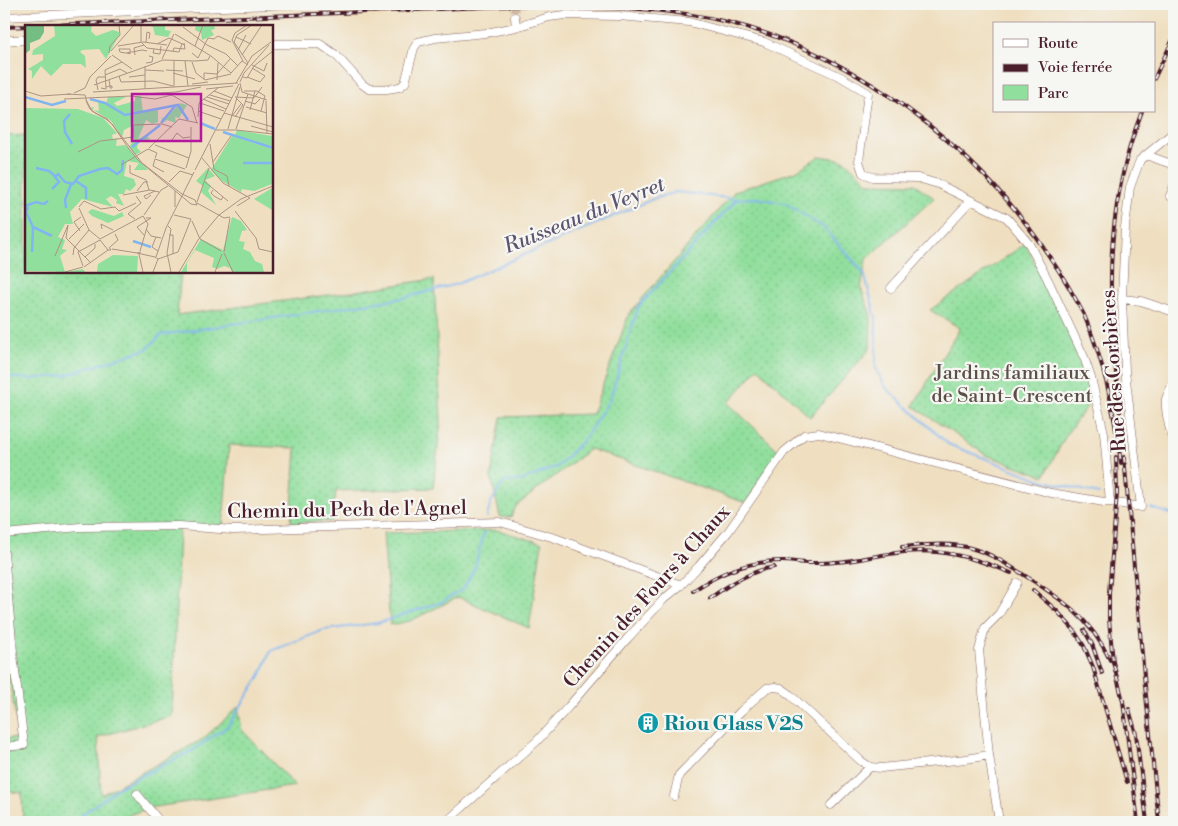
<svg xmlns="http://www.w3.org/2000/svg" width="1178" height="826" font-family="'Libre Bodoni',serif">
<style>
.green{fill:url(#green-dots);stroke:#6e7f64}
.lines{fill:none;stroke-linecap:round;stroke-linejoin:round}
.stream{stroke:#81b5ef;stroke-width:2}
.minor-tunnel{stroke:#ceb9a2;stroke-width:8;stroke-dasharray:8 4;stroke-linecap:butt}
.minor-casing{stroke:#84625f;stroke-width:9}
.minor{stroke:#fff;stroke-width:8}
.rail-casing{stroke:#4a1f2b;stroke-width:4}
.rail{stroke:#f6f6f2;stroke-width:2;stroke-dasharray:5.5;stroke-linecap:butt}
.labels{text-anchor:middle;stroke-width:4.5;stroke-linejoin:round;paint-order:stroke}
.street-label{font-size:20px;fill:#4a1f2b;stroke:#f6f6f2}
.park-label{font-size:20px;fill:#5c4f48;stroke:#f6f6f2}
.culture-label{font-size:20px;font-weight:bold;fill:#0d838f;stroke:#f6f6f2;text-anchor:start}
.water-label{font-size:21px;font-style:italic;fill:#5d5470;stroke:#f6f6f2}
.inset-river{fill:none;stroke:#81b5ef;stroke-width:2.5}
.inset-road{fill:none;stroke:#ad9284;stroke-width:1}
.view{fill:#b5179e;fill-opacity:0.15;stroke:#b5179e;stroke-width:2.5}
.inset-edge{fill:none;stroke:#4a1f2b;stroke-width:2.5}
</style>
<defs>
<pattern id="green-dots" width="8" height="8" patternUnits="userSpaceOnUse" patternTransform="scale(1.25)"><rect width="8" height="8" fill="#91df9d"/><path d="M2 2h.1M6 6h.1" fill="none" stroke="#7fbf87" stroke-width="1.8" stroke-linecap="round"/></pattern>
</defs>
<rect width="100%" height="100%" fill="#f6f6f2"/>
<filter id="ink" filterUnits="userSpaceOnUse"><feTurbulence type="fractalNoise" baseFrequency=".02" numOctaves="2"/><feDisplacementMap in="SourceGraphic" scale="10" xChannelSelector="R" yChannelSelector="G"/><feConvolveMatrix kernelMatrix="1 2 1 2 8 2 1 2 1" color-interpolation-filters="sRGB"/></filter>
<filter id="wash" filterUnits="userSpaceOnUse"><feTurbulence type="fractalNoise" baseFrequency=".0096" numOctaves="4" result="noise"/><feDisplacementMap in="SourceGraphic" scale="20" xChannelSelector="R" yChannelSelector="G"/><feGaussianBlur stdDeviation="1.12" result="paint"/><feColorMatrix in="noise" values="0 0 0 0 0 0 0 0 0 0 0 0 0 0 0 0 0 1.4 0 .05"/><feComposite in="paint" operator="in"/></filter>
<g filter="url(#wash)">
<rect width="100%" height="100%" fill="#efdfc0"/>
<path class="green" d="M26 135V271H181L177 315 336 294 434 279 441 420 433 488 336 491 332 521 291 523 296 448 229 445 223 526 179 528 172 716 98 737 101 795 203 739 238 707 242 730 295 786 148 808 111 822H23L22 793 4 791V739L19 738 9 677 4 615V136Z
M820 156 844 160 869 183 915 184 934 198 866 260 861 288 871 316 870 349 810 417 758 368 728 403 779 451 746 503 590 449 516 506 511 517H500L491 477 501 417 592 414 629 314 735 191 796 171Z
M1025 244 1052 294 1083 363 1094 397 1068 432 1044 476 986 455 913 406 960 328 930 310Z
M497 530 542 543 529 628 458 597 410 621 390 625 383 533Z"/>
<g class="lines">
<path class="stream" d="M4 377 31 379 66 375 147 349 161 335 403 298 457 284 653 199 676 192 737 199 757 198 785 203 823 227 864 273 876 318V369L886 388 948 444 1041 480 1099 494
M1151 508 1174 515
M487 517 491 502 504 482 524 480 558 466 585 438 610 399 638 307 737 199
M72 822 119 787 193 750 228 726 260 676 271 651 324 630 378 623 442 602 464 588 475 567 484 532"/>
</g>
</g>
<g filter="url(#ink)">
<g class="lines">
<path class="minor-tunnel" d="M514 4 515 17"/>
<g class="minor-casing">
<path id="minor" d="M4 17 292 4
M515 17 516 27
M4 40H26
M271 44H320L336 55 362 84 369 89H387L400 87 405 83 414 48 418 42 435 38 486 33 516 27 549 17 565 15 618 16 689 22 764 42 841 77 868 93 859 161 863 173 872 177 918 178 938 184 1007 218 1029 244 1047 278 1084 357 1091 378 1104 433 1110 502
M1146 155 1174 165
M1174 186 1170 196 1174 197
M891 288 970 201
M1122 299 1141 301 1174 312
M1174 380C1172 386 1168 393 1166 399 1165 408 1169 432 1174 439
M4 534 80 527 180 526 233 530 500 522 555 538 681 585
M4 553 14 663 24 745 4 747
M137 794 160 822
M674 796 679 775 741 711 767 688 775 687 781 688 787 692 861 761 870 767 881 768 966 759 989 755
M831 805 870 767
M446 822 537 741 569 706 627 639 664 599 681 585 699 566 728 532 784 452 804 435 819 433 1051 493 1104 502H1110L1141 507 1125 371 1122 299 1125 227 1130 187 1140 160 1174 132
M999 822 989 755 979 650 985 628 999 614 1017 583"/>
</g>
<use href="#minor" class="minor"/>
<g class="rail-casing">
<path id="rail" d="M555 7C613 7 671 8 727 22 855 53 978 148 1049 256 1062 275 1074 295 1084 315 1105 363 1114 412 1121 463
M4 27 556 4
M1154 79 1174 37
M1120 412C1116 372 1111 331 1111 291 1110 230 1120 168 1142 111
M1116 457 1117 493 1109 593V619L1113 662 1123 701 1138 822
M1124 457 1144 676 1159 822
M902 547C926 545 951 542 974 549 992 554 1006 564 1021 573 1060 598 1090 617 1110 660
M1033 590 1057 611 1073 629 1084 646 1093 667 1127 782
M693 591C720 572 748 561 782 561 791 561 800 563 809 563 817 563 827 563 835 562 858 561 881 554 904 552 941 548 977 558 1011 573
M710 598C728 585 752 570 774 567
M1084 630 1092 644 1102 673
M1129 709 1136 734 1147 822"/>
</g>
<use href="#rail" class="rail"/>
</g>
</g>
<defs>
<g id="building-disc" transform="scale(1.125)"><circle r="9.5" fill="#0f9aa8" stroke="#f6f6f2"/><path d="M-4-6H4V6H1V3H-1V6H-4ZM-2.5-4.3h1.7v1.8h-1.7ZM.8-4.3h1.7v1.8H.8ZM-2.5-1h1.7V.8h-1.7ZM.8-1h1.7V.8H.8Z" fill="#fff"/></g>
</defs>
<g fill-rule="evenodd">
<use href="#building-disc" x="648" y="723"/>
</g>
<g class="labels">
<g class="street-label">
<text transform="translate(1113 371) rotate(-94)" y="7">Rue des Corbières</text>
<text transform="translate(347 509) rotate(-1)" y="7">Chemin du Pech de l'Agnel</text>
<text transform="translate(646 596) rotate(-48)" y="7">Chemin des Fours à Chaux</text>
</g>
<g class="park-label">
<text x="1012" y="379">Jardins familiaux<tspan x="1012" dy="23">de Saint-Crescent</tspan></text>
</g>
<g class="culture-label">
<text x="664" y="730">Riou Glass V2S</text>
</g>
<g class="water-label">
<text transform="translate(584 215) rotate(-22)" y="7">Ruisseau du Veyret</text>
</g>
</g>
<g transform="translate(25 25)">
<rect width="248" height="248" fill="#efdfc0"/>
<path d="M29 0H67L66 6 71 11 88 5 94 7V10L81 34 74 24 57 25 55 27 60 31 61 43 56 39H38L26 51 16 41 7 54V46L3 44 18 35V29L7 30 8 25 30 11ZM171 0H189L190 4 186 5 189 10 177 15 176 8 170 5ZM110 71H116L118 87 133 85V97L127 99 121 95 113 114 121 110 125 114 113 117 112 123 116 127 110 130 104 122 109 115 103 112 109 111 107 101 99 105 97 112 86 96 65 83 69 82 68 85 74 86 73 76 81 79 83 72H101L89 78 92 81 110 76ZM155 78 162 80 154 93 150 92 151 98 142 95 136 99 137 93 142 92ZM0 83 53 84 78 93 92 108 87 110 88 115 92 113 91 121 100 120 123 145H109L114 138 102 136 99 151 109 154 111 160 105 166 101 164 99 169H93L99 181 91 178 92 175 86 171 81 174 88 182 57 174 45 187 48 199H40L33 212 40 215 37 224 42 225 35 231 40 247 58 244 60 247 0 246ZM212 105 247 111V122L210 110ZM207 111 247 124V159L229 166 217 164 216 167 197 156 186 145ZM183 143 190 151 180 155 186 161 183 166 191 180 176 167 178 161 171 156ZM247 163V185L229 174ZM67 184 89 191 97 187 99 191 83 198 67 191 63 187ZM207 192 216 196 222 205 217 206 214 216 220 217 218 224 225 227 230 236 237 239 239 247H207L205 243 199 241 192 244 187 242 189 233 170 225 162 238V247H156L176 214 198 225ZM88 230 113 231 112 247H72L73 239Z" fill="#91df9d"/>
<path d="M0 0H19V7L15 14 5 18V25L0 29Z" fill="#74be84"/>
<path d="M124 0H140V5L146 6 143 12 130 10 128 2Z" fill="#91df9d"/>
<path class="inset-river" d="M0 72 27 80 41 76M65 74 80 78 100 90 153 80 163 95M45 89 39 96 40 107 47 119M136 98 150 81M175 98 190 104M198 107 248 123M107 122 135 100M218 138H248M11 143 24 146 30 151M51 156 61 163V174M27 164 34 157 30 152 33 149 40 157 48 159 54 151 75 144 83 143 92 149 97 145 98 135M0 181 11 177 19 179 23 176M3 182 1 187 8 202 7 227M41 183 40 175 46 159M8 202 27 211M108 216 126 222"/>
<path class="inset-road" d="M116 0V17M158 2 182 20 201 29 213 41M150 9 186 31 206 48 217 36 223 40M211 12 226 19M121 17 122 7 125 8 124 14M117 18 122 23 154 27 157 19M132 19 144 13 160 20M93 21 118 17 142 20M170 21 178 0M129 24 128 28 135 29 136 21M213 25 221 10M86 26 109 0M148 26 149 23 160 24 159 18M84 28 85 21 95 10 94 0M102 28 105 29V24H94L95 27 100 28H102L105 27H107L117 25 122 26M167 28 173 33 183 13 189 14 193 11 206 17M87 30 107 44M110 30 109 23 119 20M217 30 237 0M137 34 149 9M138 35 170 36 183 35 185 31M160 36 163 61M218 36 207 15 210 8 222 0M167 37 171 48 180 55 206 49M121 38 127 37 128 32 124 31M223 38 209 17 212 10 227 0M227 40 239 46 242 38M120 41V64M120 42 138 35M120 45 139 46M141 45 158 46M148 48 170 54M80 50 95 44 102 48M94 51 96 57 128 56 148 61M104 52 120 50M218 52 222 53 229 41 248 26M222 52 235 57 240 51 227 43M179 54V48L192 49 205 34M192 55 193 38M215 57 219 48 244 20M211 58 227 31 246 17M215 58 217 67 242 75M167 59 183 57M69 60 120 42M81 62 85 61H87V63H85V61L84 55M149 62V36M76 63 81 64 80 45 97 37M181 64 208 61M73 65 71 55 73 52H80M0 66 16 71 46 69M189 66 207 73M219 66H232L240 71 236 86M68 67 213 58M49 68 60 63 65 52 86 31M42 69 60 70 62 78 65 84 70 88 82 94 87 99 104 124 113 135 166 179 172 180 170 175 157 169 117 138 87 99 81 94 67 86 61 75M118 69 151 67 176 62M185 70 205 76M182 72 204 79M210 72 229 73 237 62M39 74 106 71 130 74 147 70 167 82 172 98M178 74 201 84M220 76 230 79 235 74M241 76 242 108M175 78 199 86M221 82 242 88M225 85 230 66M173 86 196 94M199 88 248 102M207 91 216 79M173 92 174 78 193 63M210 92 218 80 211 73M226 101 248 107M203 104 215 62M211 104 223 69M191 105H211M211 105 248 109M147 115 152 108 158 113 165 112M185 119 189 144 202 151 204 161M130 120 164 133M124 123 154 94 173 98M123 124 132 128 130 133M53 127 75 116 109 112 108 100 137 99 147 102M177 133 198 158 225 173 212 181M130 134 160 144M130 134 128 141 139 147M188 137 206 111M96 140 123 124M105 140V148L121 155 124 165M161 143 166 126V102M170 145 214 59M144 157 155 146 168 150M180 157 203 176M188 165 186 168 189 171 196 175 198 172M112 166 119 157H123M98 170 125 165 134 167M126 170 121 174 119 171 130 166M172 177 184 143M172 178 199 193 205 192M54 182 59 176 76 184 90 182 94 186 111 178M150 182V166M54 183 64 205 75 214M210 186 231 213 234 224 248 227M119 190 136 165 143 161M149 190 166 194M110 194 103 189 116 178 111 171M167 196 175 214 196 226M143 201 146 204 142 228 146 247M77 204 76 199 88 205M121 204 126 211 136 213M55 206 49 197 56 192M119 210 112 202 126 193H121M144 210H148V229M131 212 127 222 133 226M44 214 59 199M75 214 118 191M75 215 83 225H86L84 222M85 222 93 215 90 209M87 224 112 228M115 226 123 199 118 191M116 227 112 228 130 232M153 227 166 194M199 227 205 193M199 228 208 247M114 229 118 247M48 230 49 223 64 205M30 231 43 200 41 213 66 238M60 232 70 223V219M131 232 141 203 169 147M133 234 153 227M58 241 53 227 75 215M59 242 83 225M40 247 58 242M128 247 133 234 130 232M154 247 173 215 194 190 216 174 248 161M190 247 197 229"/>
<path class="view" d="M107 69H176V116H107Z"/>
<rect width="248" height="248" class="inset-edge"/>
</g>
<rect width="1178" height="826" fill="none" stroke="#f6f6f2" stroke-width="20"/>
<rect x="993" y="22" width="162" height="90" fill="#f6f6f2" stroke="#b1a0a2"/>
<rect x="1003" y="39" width="25" height="8" fill="#ffffff" stroke="#b1a0a2"/>
<text x="1038" y="48" font-size="15" fill="#4a1f2b">Route</text>
<rect x="1003" y="64" width="25" height="8" fill="#4a1f2b" stroke="#b1a0a2"/>
<text x="1038" y="72" font-size="15" fill="#4a1f2b">Voie ferrée</text>
<rect x="1003" y="85" width="25" height="15" fill="#91df9d" stroke="#b1a0a2"/>
<text x="1038" y="98" font-size="15" fill="#4a1f2b">Parc</text>
</svg>
